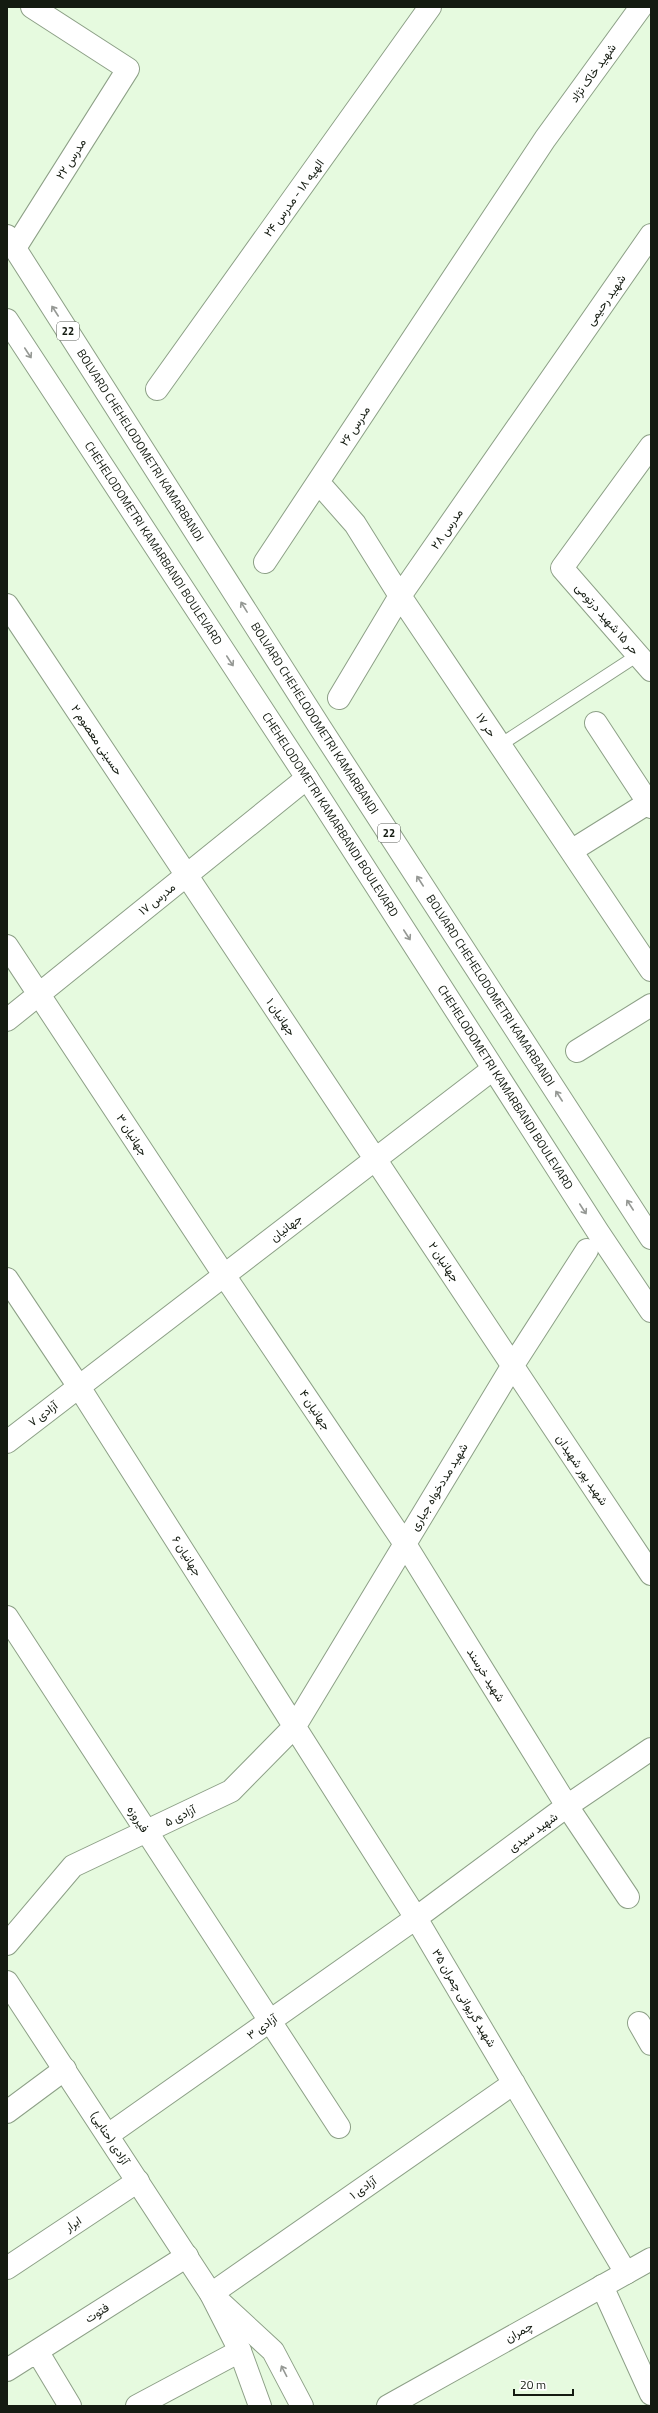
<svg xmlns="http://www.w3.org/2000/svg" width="658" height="2413" font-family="'Titillium Web',Vazirmatn,sans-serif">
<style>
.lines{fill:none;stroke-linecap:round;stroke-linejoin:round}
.service-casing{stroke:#8da087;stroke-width:14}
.minor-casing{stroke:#8da087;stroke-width:24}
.secondary-casing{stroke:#8da087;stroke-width:24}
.primary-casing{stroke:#8da087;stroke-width:24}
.service{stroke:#fff;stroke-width:12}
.minor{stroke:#fff;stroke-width:22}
.secondary{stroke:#fff;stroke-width:22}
.primary{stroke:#fff;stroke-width:22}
.oneway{stroke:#959894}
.labels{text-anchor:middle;stroke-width:3;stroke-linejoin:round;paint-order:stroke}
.shield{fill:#fff;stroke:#5a5f58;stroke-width:1}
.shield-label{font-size:11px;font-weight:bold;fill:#141b11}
.street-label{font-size:12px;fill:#141b11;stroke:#fff}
</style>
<rect width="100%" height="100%" fill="#e6fadf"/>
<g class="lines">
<g class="service-casing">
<path id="service" d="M500 745 638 655"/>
</g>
<g class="minor-casing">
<path id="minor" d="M15 248 128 69 32 7
M157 389 430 7
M651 446 562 568 651 670
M318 482 355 524 400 596 651 970
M265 562 545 139 641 7
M7 605 651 1574
M339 698 400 596 651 235
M596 723 651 807
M571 851 648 803
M7 946 224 1275 405 1544 567 1806 628 1897
M7 1020 307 778
M577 1051 651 1005
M7 1279 79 1387 416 1918 626 2273
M7 1442 493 1069
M7 1617 339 2127
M7 1944 73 1866 231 1791 295 1726 513 1365 587 1250
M639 2023 651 2044
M7 2112 65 2069
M108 2135 416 1918 567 1806 651 1749
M7 2268 138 2181
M602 2286 651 2394
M211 2294 514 2083
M37 2351 70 2406
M7 2370 187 2256
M137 2406 240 2351"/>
</g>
<g class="secondary-casing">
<path id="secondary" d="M7 1982 211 2294 240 2351 260 2406
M221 2303 273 2351 302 2406"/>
</g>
<g class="primary-casing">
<g id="primary">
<path id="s1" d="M7 236 321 729 651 1238"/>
<path id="s2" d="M7 320 307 778 598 1232 651 1311"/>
<path d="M388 2406 651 2259"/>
</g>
</g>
<use href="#service" class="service"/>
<use href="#minor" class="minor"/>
<use href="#secondary" class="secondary"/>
<use href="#primary" class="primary"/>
</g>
<defs><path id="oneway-shaft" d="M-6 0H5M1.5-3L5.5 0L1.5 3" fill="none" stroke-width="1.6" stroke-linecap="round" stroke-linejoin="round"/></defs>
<g class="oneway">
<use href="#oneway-shaft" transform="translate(55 311) rotate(-123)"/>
<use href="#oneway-shaft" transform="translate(28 353) rotate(57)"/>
<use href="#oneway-shaft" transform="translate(244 607) rotate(-122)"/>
<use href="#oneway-shaft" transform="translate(230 661) rotate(57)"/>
<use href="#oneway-shaft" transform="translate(420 881) rotate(-123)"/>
<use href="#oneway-shaft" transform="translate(407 935) rotate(57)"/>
<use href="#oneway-shaft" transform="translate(559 1096) rotate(-123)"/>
<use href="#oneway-shaft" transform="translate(630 1205) rotate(-123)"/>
<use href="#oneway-shaft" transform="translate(583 1209) rotate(57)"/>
<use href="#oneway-shaft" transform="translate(284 2371) rotate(-117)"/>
</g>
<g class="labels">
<g class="shield">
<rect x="57" y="322" width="22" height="18" rx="3"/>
<rect x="378" y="824" width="22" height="18" rx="3"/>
</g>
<g class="shield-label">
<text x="68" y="335">22</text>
<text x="389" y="837">22</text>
</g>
<g class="street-label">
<text transform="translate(593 73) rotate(-54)" y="4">شهید خاک نژاد</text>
<text transform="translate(71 159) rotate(-58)" y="4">مدرس ۲۲</text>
<text transform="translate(294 198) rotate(-54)" y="4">الهیه ۱۸ - مدرس ۲۴</text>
<text transform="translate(606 300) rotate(-55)" y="4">شهید رحیمی</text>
<text transform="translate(355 426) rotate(-57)" y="4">مدرس ۲۶</text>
<text dy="4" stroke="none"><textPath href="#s1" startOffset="248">BOLVARD CHEHELODOMETRI KAMARBANDI</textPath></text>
<text transform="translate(447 529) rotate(-55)" y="4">مدرس ۲۸</text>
<text dy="4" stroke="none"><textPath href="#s2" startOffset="267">CHEHELODOMETRI KAMARBANDI BOULEVARD</textPath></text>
<text transform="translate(607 619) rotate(49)" y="4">حر ۱۵ شهید درتومی</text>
<text dy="4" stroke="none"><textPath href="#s1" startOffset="572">BOLVARD CHEHELODOMETRI KAMARBANDI</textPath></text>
<text transform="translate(486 725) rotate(56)" y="4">حر ۱۷</text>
<text transform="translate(97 740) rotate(56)" y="4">حسینی معصوم ۲</text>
<text dy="4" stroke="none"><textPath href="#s2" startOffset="591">CHEHELODOMETRI KAMARBANDI BOULEVARD</textPath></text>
<text transform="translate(157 899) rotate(-39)" y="4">مدرس ۱۷</text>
<text dy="4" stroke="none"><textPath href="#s1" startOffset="896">BOLVARD CHEHELODOMETRI KAMARBANDI</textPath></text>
<text transform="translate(281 1017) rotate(56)" y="4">جهانیان ۱</text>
<text dy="4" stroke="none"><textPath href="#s2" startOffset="915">CHEHELODOMETRI KAMARBANDI BOULEVARD</textPath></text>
<text transform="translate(132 1135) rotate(57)" y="4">جهانیان ۳</text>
<text transform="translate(286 1228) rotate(-38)" y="4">جهانیان</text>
<text transform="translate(444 1262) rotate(56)" y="4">جهانیان ۲</text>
<text transform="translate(315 1410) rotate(56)" y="4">جهانیان ۴</text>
<text transform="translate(43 1414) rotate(-37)" y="4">آزادی ۷</text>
<text transform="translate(582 1470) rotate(56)" y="4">شهید پور شهیدان</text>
<text transform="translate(439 1487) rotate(-59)" y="4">شهید مددخواه جباری</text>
<text transform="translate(187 1556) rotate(58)" y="4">جهانیان ۶</text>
<text transform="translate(486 1675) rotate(58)" y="4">شهید خرسند</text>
<text transform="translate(180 1816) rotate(-26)" y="4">آزادی ۵</text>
<text transform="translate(138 1819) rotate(57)" y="4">فیروزه</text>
<text transform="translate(533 1832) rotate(-36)" y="4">شهید سیدی</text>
<text transform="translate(464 1998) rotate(59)" y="4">شهید گریوانی چمران ۳۵</text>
<text transform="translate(262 2027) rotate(-35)" y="4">آزادی ۳</text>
<text transform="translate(110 2138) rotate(57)" y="4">آزادی (حنایی)</text>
<text transform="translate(363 2188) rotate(-35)" y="4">آزادی ۱</text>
<text transform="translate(73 2224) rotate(-34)" y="4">ابرار</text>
<text transform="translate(97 2313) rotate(-32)" y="4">فتوت</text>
<text transform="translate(519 2332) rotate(-29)" y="4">چمران</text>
</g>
</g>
<rect width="658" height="2413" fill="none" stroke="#141b11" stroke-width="16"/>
<path d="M514 2389v6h59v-6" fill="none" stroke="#141b11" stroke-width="2"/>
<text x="520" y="2389" font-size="12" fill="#141b11" stroke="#ffffff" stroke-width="3" paint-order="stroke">20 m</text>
</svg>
